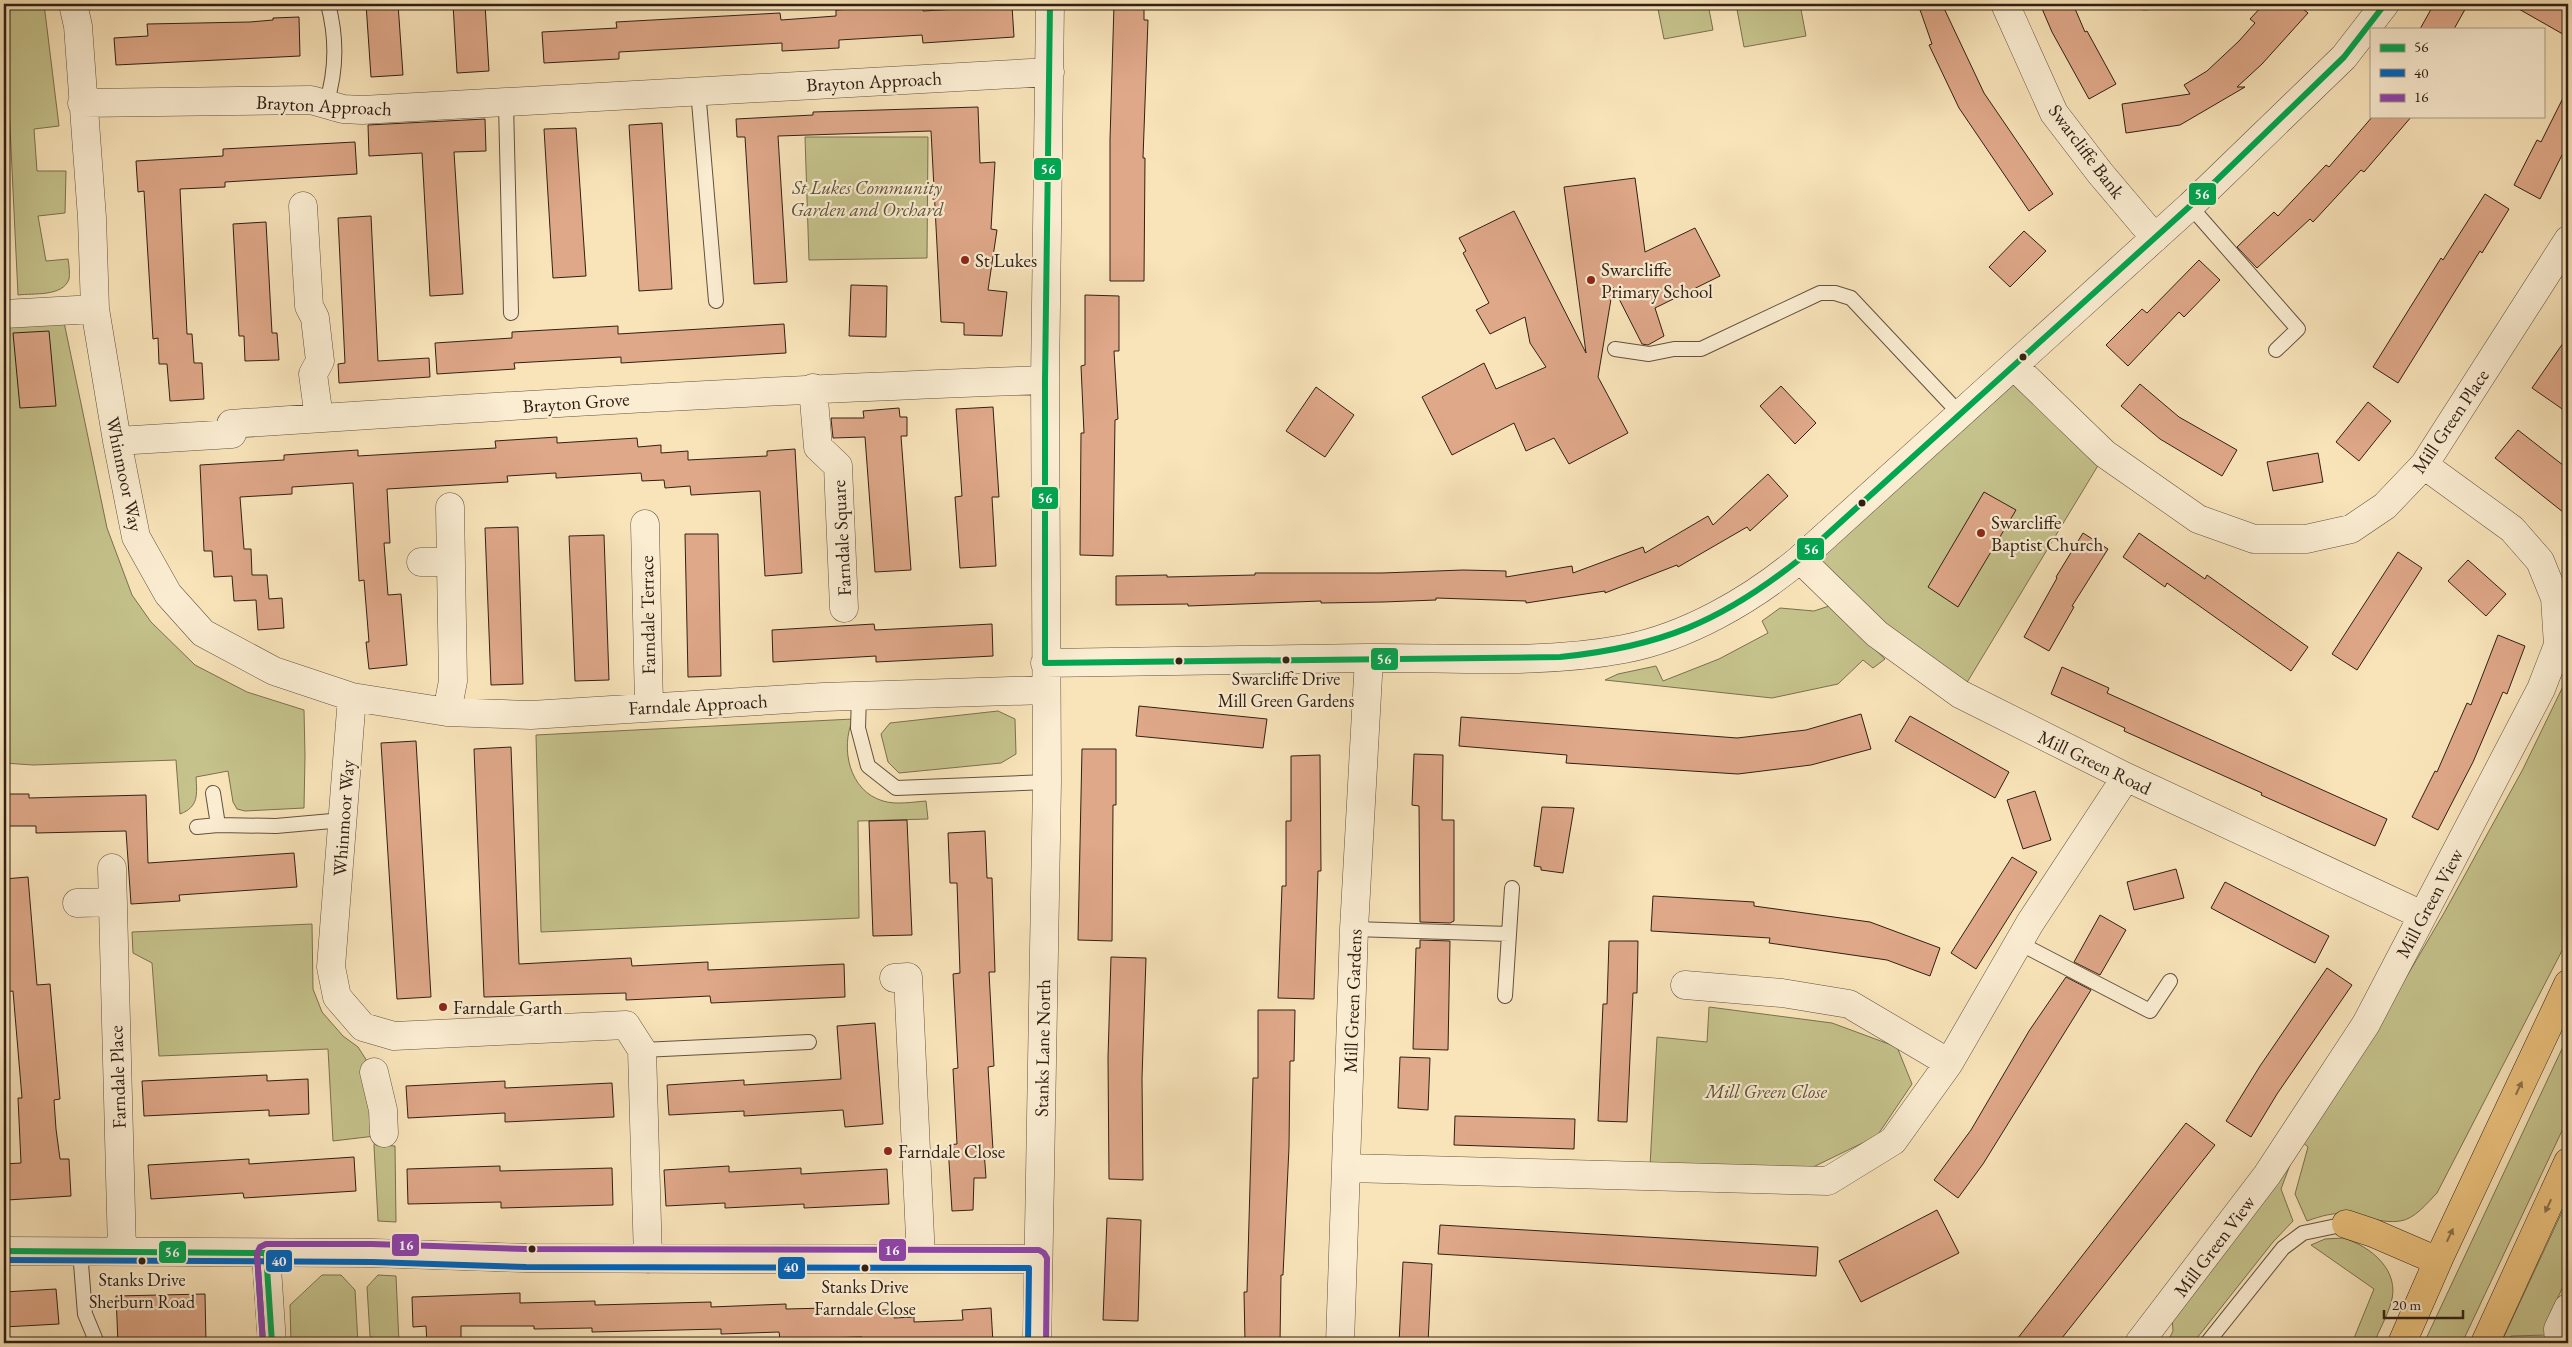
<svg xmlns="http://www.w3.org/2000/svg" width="2572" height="1347" font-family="'EB Garamond',serif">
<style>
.green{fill:#c5c28b;stroke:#7a7150}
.building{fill:#dfa889;stroke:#302016}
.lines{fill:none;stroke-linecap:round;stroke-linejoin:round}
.lane-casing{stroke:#62513f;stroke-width:16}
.street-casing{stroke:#62513f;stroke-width:29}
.highway-casing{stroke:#302016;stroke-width:29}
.lane{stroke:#fbedd2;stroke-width:14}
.street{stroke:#fbedd2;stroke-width:28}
.highway{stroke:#ecc27d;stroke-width:28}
.bus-1-casing{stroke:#fbedd2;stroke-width:10}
.bus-2-casing{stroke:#fbedd2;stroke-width:10}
.bus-3-casing{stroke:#fbedd2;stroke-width:10}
.bus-1{stroke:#00a651;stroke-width:6}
.bus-2{stroke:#0065bd;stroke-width:6}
.bus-3{stroke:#8e44ad;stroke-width:6}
.oneway{fill:#8e714a}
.poi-dot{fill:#8f2418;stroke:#fbedd2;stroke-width:2}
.bus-dot{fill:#302016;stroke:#fbedd2;stroke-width:2}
.labels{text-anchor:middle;stroke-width:4.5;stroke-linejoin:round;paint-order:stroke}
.bus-label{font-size:18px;fill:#302016;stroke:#fbedd2}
.street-label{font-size:19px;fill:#302016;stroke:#fbedd2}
.park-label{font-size:19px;font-style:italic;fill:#5d5139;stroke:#fbedd2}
.poi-label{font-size:19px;fill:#302016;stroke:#fbedd2;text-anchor:start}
.line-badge{stroke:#fbedd2;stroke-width:2}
.badge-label{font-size:14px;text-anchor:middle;font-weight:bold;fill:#fff}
</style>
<rect width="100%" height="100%" fill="#f9e4ba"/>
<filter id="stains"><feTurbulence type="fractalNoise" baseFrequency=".004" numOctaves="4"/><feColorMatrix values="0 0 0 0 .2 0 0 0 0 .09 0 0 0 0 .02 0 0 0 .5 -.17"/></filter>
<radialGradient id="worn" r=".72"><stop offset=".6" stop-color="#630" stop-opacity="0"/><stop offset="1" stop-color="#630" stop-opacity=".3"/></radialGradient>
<path class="green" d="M4 4H44L59 126 34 129 37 171H66L65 213 38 216 46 261 68 259C69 265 70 274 69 279 63 297 33 293 18 295L9 106 4 104Z
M1657 4H1708L1713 30 1664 39Z
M1736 4H1800L1806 36 1744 47Z
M2141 4H2229L2143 10Z
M805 137H928L927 258 809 260Z
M4 303H60L107 528 132 595 151 622 195 665 247 692 304 710 305 756 304 808 245 811 237 809 233 802 228 771 196 777C197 794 199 807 180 814L176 760 33 765 4 763Z
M2014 366 2105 454 1960 694 1800 559Z
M1829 606 1885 659 1873 668 1863 660 1838 684 1772 698 1605 680 1618 674 1656 666 1663 681 1719 659 1768 633 1762 621 1780 608 1814 611Z
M2568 676V939L2437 1193C2427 1203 2415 1219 2400 1221 2383 1224 2366 1216 2349 1214 2334 1212 2321 1216 2307 1221L2295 1194 2308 1147 2300 1140 2377 1027 2444 913 2523 769Z
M998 711 1015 719 1016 754 1001 763 899 773 888 762 881 734 890 723Z
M853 719C840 748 849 791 883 801 896 805 913 802 926 801L928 819 858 821 859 918 541 932 536 735Z
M312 924 313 989 322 1012 343 1036 358 1047 374 1072 383 1145 395 1146 396 1222 378 1221 374 1146 375 1136 333 1141 328 1049 159 1056 152 963 133 953 132 932Z
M1709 1007 1832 1023 1897 1047 1912 1084 1877 1136 1809 1169 1650 1166 1657 1037 1707 1042Z
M2568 1036V1118L2462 1343H2424Z
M2293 1157 2281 1189 2293 1221 2273 1242 2193 1343H2167L2173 1331 2172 1316Z
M2568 1199V1276L2551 1312 2549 1335 2511 1336 2508 1343H2501Z
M2343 1238C2370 1246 2401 1270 2391 1303 2387 1317 2379 1330 2374 1343H2352L2374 1289 2311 1245 2325 1239Z
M322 1275H341L355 1290 358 1343H291L290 1305Z
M378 1275 396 1276 399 1343H379L370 1336 367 1287Z"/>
<path class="building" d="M366 4H398L403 75 371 77Z
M453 4H485L489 71 457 73Z
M1114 4H1144V20H1148L1143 158H1145L1144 281H1110V140Z
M1918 4H1942L1984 93 2053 194 2029 211 1959 108 1929 45 1932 44Z
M2040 4H2073L2085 32 2087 31 2116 84 2089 99 2052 32Z
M2264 4H2297L2308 13 2262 64 2237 87H2245L2180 125 2126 133 2122 104 2190 94 2184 85 2207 71 2239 41 2255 23 2250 19Z
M2434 4H2468L2454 29H2420Z
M2510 4H2568V37Z
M923 5V11L1012 6 1014 37 923 43 922 35 839 40V48L782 51V43L619 52V59L544 63 542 32 617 28 616 22 780 13 781 20 836 16V10Z
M299 17 300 56 116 65 114 38 148 36 147 24 250 22 273 20V18Z
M2568 88V143L2540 199 2514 185 2537 140 2541 142Z
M978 107 980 163 995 162 991 229 997 230 988 290 1007 292 1002 336 964 335V323L941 322 931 131 778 136 787 282 754 284 745 137H737L736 119 813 115V112Z
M2373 116H2412L2364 172 2361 170 2313 222 2310 219 2257 268 2237 247 2274 212 2278 216 2326 165 2329 167Z
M485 119 486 151 454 152 463 294 430 296 422 153 369 156 368 125Z
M662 123 672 289 639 291 629 125Z
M576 128 586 276 553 278 544 129Z
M355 142 357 174 225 182V187L180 189 187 334H192L194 363H202L204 399 170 401 167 364H159L158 338 153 339 144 191 138 192 136 161 223 156V149Z
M1635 178 1645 252 1695 228 1720 276 1655 308 1664 336 1648 345 1642 344 1613 287 1598 377 1628 433 1569 464 1554 438 1526 451 1514 423 1452 455 1422 397 1484 363 1496 389 1546 367 1530 343 1525 317 1490 334 1476 310 1489 303 1463 253 1466 251 1459 238 1514 211 1586 353 1564 187Z
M2485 194 2509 209 2482 253 2480 251 2398 383 2373 367 2441 258 2443 260Z
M371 216 378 361 429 358 430 377 339 383 338 364 345 363 338 218Z
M266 222 272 333H277L279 360 245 361 244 336H239L233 224Z
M2024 231 2046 251 2010 287 1989 267Z
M2199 260 2220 280 2184 317 2179 312 2128 366 2106 345 2142 309 2147 313Z
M851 285 887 286 886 337 849 336Z
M1085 295 1119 296V351H1114L1118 419 1115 420 1113 556 1080 555 1081 433H1084L1081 366 1085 365Z
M784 324 786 353 621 363V357L514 363 515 369 437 374 435 343 512 338V332L618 326V334Z
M49 331 56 406 20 408 13 333Z
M2568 336V413L2532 388Z
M2140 384 2179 417 2237 450 2222 476 2160 439 2121 406Z
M1781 386 1816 423 1795 444 1760 406Z
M1316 387 1354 415 1325 457 1286 431Z
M2368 402 2391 421 2359 461 2336 442Z
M993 407 999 497H992L996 566 960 568 955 497 962 496 956 409Z
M899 408 900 417H907V436H901L911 570 875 572 865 437 833 438 831 418H864L863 411Z
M2518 430 2568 469V516L2495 458Z
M557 437V443L637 438 638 447 661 445V453L688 451V460L767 456V451L795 449 802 573 765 576 760 491 691 495 690 486 665 488 664 480 642 481 641 473 556 478V473L507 476 508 482 387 489 390 543H384L388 595 401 594 407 665 369 669 366 642H369L364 580 359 581 353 483 292 487V494L240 497 244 549H251L252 575H267L269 599 282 598 284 628 258 630 256 600 234 601 232 576 214 577 212 551H204L200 465 284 460V455L358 450V456L496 448 495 441Z
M2318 453 2323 482 2273 491 2267 462Z
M1768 474 1788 496 1750 531 1747 527 1678 567 1677 565 1605 593V591L1526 603V601L1436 598V600L1383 602 1321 603V601L1188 606V604L1116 605V576L1167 575V577L1255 575V573H1382L1463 570 1506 571V577L1572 566 1573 573 1643 547 1645 553 1708 516 1713 525Z
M1984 492 2016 510 1958 607 1928 587Z
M518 527 523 684 491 685 485 528Z
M2083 533 2108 549 2072 606 2074 607 2049 651 2024 637 2057 578 2056 577Z
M2139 533 2205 579 2207 575 2308 647 2291 671 2167 583 2165 587 2123 557Z
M685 534H718L721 676 688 677Z
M604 535 609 680 575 681 569 536Z
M2398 552 2422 568 2357 670 2332 654Z
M2468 560 2506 594 2486 616 2448 581Z
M874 624 875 630 992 624 993 656 876 662V656L773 662 772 630Z
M2498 635 2525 646 2507 694 2503 692 2473 762 2438 830 2412 817 2435 771 2437 772 2467 703 2471 705Z
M2062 667 2109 688 2107 693 2387 819 2375 846 2261 795 2262 793 2124 731 2125 728 2051 694Z
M1139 706 1267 719 1263 748 1136 736Z
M1861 714 1871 749 1811 765 1738 774 1566 763 1567 755 1459 746 1461 717 1737 738 1806 730Z
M1910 716 2009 772 1995 798 1895 741Z
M416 741 431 997 397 999 381 743Z
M511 747 519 964 631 958 632 966 708 962V970L844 964 845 997 711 1003 710 996 626 1000V993L484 997 474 749Z
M1082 749H1116V805H1113L1112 941 1078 940Z
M1414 754 1443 755 1442 820H1454V921L1450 923 1420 922 1419 806 1412 805Z
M1320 755 1321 871H1318L1314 999 1278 998 1282 886H1286V821H1291V756Z
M2035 791 2051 840 2023 849 2007 800Z
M4 794H29V798L146 795 148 863 294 853 297 887 179 895 180 901 131 904 126 831 36 833V826H4Z
M1542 807 1574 808 1563 873 1541 870V867L1534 866Z
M907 820 912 935 873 936 869 821Z
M985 831 987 878H992L995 972H989L994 1066 988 1067 993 1150H984L986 1178H974L973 1210 952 1211 948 1145 957 1144 953 1069 958 1068 953 974 960 973 957 883H950L948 833Z
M2012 857 2037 872 1976 969 1951 953Z
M2176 869 2184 898 2134 910 2127 882Z
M28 877 37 985 50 984 60 1099 54 1100 56 1129 60 1159H69L71 1196 7 1200V1197H4V1164L21 1163 18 1098H22L13 991 4 992V879Z
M2225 882 2329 936 2315 963 2211 908Z
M1653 896 1754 902V906L1870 922 1940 948 1930 976 1887 960 1769 943 1770 938 1651 931Z
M2100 915 2126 930 2100 975 2074 962Z
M1420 940 1450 941 1448 1050 1413 1049 1416 948H1420Z
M1609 941H1638L1637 993H1633L1627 1122 1598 1121 1603 1004H1607Z
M1111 957 1146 958 1142 1078 1143 1180 1109 1179 1108 1058Z
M2327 968 2352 985 2277 1094 2251 1137 2226 1121 2260 1066Z
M2066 977 2091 990 1983 1164 1958 1198 1934 1180 1971 1130 2029 1031Z
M1258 1010H1295L1294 1061H1290L1289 1147 1283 1275H1281L1280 1342H1245L1244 1292H1247L1253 1078H1258Z
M875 1023 883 1124 845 1127 843 1110 744 1116V1111L669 1115 667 1085 744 1080V1085L841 1079 837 1026Z
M1400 1057 1430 1058 1428 1110 1398 1108Z
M267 1075V1081L308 1079 309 1114 269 1116V1110L144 1116 142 1081Z
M505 1081V1088L612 1083 614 1117 505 1122V1113L408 1118 406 1086Z
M1455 1116 1575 1119 1574 1149 1454 1145Z
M2186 1123 2215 1145 2058 1343H2014Z
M354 1157 356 1191 244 1198 243 1193 151 1199 148 1165 249 1159V1164Z
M500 1166V1171L612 1168 613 1205 501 1208V1202L408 1204 407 1169Z
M729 1166V1172L801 1168V1174L887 1169 889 1204 804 1208V1204L725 1208V1203L666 1206 664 1170Z
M1937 1210 1959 1253 1861 1302 1839 1261Z
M1107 1218 1141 1220 1138 1321 1103 1320Z
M1440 1225 1818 1247 1816 1276 1438 1254Z
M1403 1262 1432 1264 1428 1343H1399Z
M56 1289 59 1324 4 1327V1292Z
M520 1293V1303L595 1301V1305L711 1302V1307L786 1304V1309L869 1307V1310H894V1318L914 1317V1322L963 1320 962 1310 991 1308 993 1343H862V1337L780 1339 779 1332 721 1334V1329L592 1332V1328L534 1329V1326H461V1343H427L426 1326 413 1327 412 1297Z
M205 1294 206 1343H118L116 1296Z"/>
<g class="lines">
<g class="lane-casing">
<path id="lane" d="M698 90 716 301
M326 104C337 70 337 38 328 4
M506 104 511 313
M2190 206 2298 329 2276 350
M1615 349 1649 354 1674 349H1701L1820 293H1835L1851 298 1961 415
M859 696 858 728 868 766 896 788 1047 782
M213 793 218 825 276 826 343 820
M197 827 218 825
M1354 929 1509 934
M2019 943 2150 1011 2170 981
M1505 996 1512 888
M642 1050 809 1042
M80 1251 85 1314 97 1343
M2207 1343 2283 1248 2303 1233 2346 1224"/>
</g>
<g class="street-casing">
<path id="street" d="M73 4 78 26 92 218 95 309 117 441 136 537 168 594 203 633 274 671 352 697 331 967 337 997 363 1027 394 1036 626 1025 642 1050 648 1259
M2005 4 2054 113 2100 173 2155 238
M82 103 311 100 343 109 362 110 1050 72
M303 206 309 306 315 318 320 361 313 374 319 418
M4 314 95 309
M2014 366 2105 454 2198 519 2254 539H2306L2351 529 2385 506 2424 465 2568 240
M813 388 818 447 838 466 844 608
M117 441 232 434 231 424C502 406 774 389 1045 380
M645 524 649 706
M1800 559 1877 634 1960 694 2126 777 2422 915
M421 562H450
M1045 663C1152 662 1259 660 1366 658 1451 657 1539 665 1624 649 1687 637 1751 600 1800 559L2190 206 2344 57 2385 4
M352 697 447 712 531 715 823 697 1045 690
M447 712 453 681 450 507
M112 868 122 1251
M77 903 113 902
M894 978 908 977 921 1259
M1685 985 1782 993 1849 1004 1949 1063
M374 1072 383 1110 384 1133
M1348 1168 1828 1181 1893 1141 1949 1063 2030 923 2126 777
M4 1251 372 1253 526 1258 718 1259H1038
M266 1253 272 1343
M1037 1343 1047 782 1045 380 1050 4
M1340 1343 1354 929 1369 658
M2139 1343 2267 1175 2366 1024 2541 689 2558 645 2555 598 2540 561 2512 529 2424 465
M2559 1343 2558 1329 2568 1308"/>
</g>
<g class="highway-casing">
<path id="highway" d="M2346 1224 2373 1233 2438 1261
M2402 1343 2441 1254 2568 984
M2485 1343 2568 1162"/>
</g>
<use href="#lane" class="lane"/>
<use href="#street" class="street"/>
<use href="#highway" class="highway"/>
<g class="bus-1-casing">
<path id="bus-1" d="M1045 663 1560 657C1660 647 1721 622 1800 559L2190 206 2344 57 2385 4
M1045 663V380L1050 4
M4 1251 266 1253
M266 1253 272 1343"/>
</g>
<g class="bus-2-casing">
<path id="bus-2" d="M257 1254 263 1343
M4 1260 372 1262 526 1267 1029 1268 1028 1343"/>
</g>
<g class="bus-3-casing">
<path id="bus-3" d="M263 1343 257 1253 260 1247 266 1244H372L526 1249 1039 1250 1044 1253 1047 1258 1046 1343"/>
</g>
<use href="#bus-1" class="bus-1"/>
<use href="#bus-2" class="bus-2"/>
<use href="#bus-3" class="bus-3"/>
</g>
<defs><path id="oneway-solid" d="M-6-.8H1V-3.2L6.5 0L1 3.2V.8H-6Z" transform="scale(1.25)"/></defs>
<g class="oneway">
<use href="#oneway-solid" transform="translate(2519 1088) rotate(-65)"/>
<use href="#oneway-solid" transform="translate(2548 1206) rotate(115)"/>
<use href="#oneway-solid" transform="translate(2450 1235) rotate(-65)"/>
</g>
<g class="poi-dot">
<circle cx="965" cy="260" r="5"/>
<circle cx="1591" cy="280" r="5"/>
<circle cx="1981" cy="533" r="5"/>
<circle cx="443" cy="1007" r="5"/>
<circle cx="888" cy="1151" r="5"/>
</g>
<g class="bus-dot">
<circle cx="2023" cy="357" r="4.5"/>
<circle cx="1862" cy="503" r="4.5"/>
<circle cx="1286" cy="660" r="4.5"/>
<circle cx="1179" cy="661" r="4.5"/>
<circle cx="532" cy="1249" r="4.5"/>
<circle cx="142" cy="1261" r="4.5"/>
<circle cx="865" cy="1268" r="4.5"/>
</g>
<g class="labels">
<g class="bus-label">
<text x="1286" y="685">Swarcliffe Drive<tspan x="1286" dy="22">Mill Green Gardens</tspan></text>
<text x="142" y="1286">Stanks Drive<tspan x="142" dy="22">Sherburn Road</tspan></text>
<text x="865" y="1293">Stanks Drive<tspan x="865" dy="22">Farndale Close</tspan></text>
</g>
<g class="street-label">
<text transform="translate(874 81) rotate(-3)" y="7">Brayton Approach</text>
<text transform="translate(324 105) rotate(3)" y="7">Brayton Approach</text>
<text transform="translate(2087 151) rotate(53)" y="7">Swarcliffe Bank</text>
<text transform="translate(576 402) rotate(-4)" y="7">Brayton Grove</text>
<text transform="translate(2450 421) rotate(-56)" y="7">Mill Green Place</text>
<text transform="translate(125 474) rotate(78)" y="7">Whinmoor Way</text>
<text transform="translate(841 538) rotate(-93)" y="7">Farndale Square</text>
<text transform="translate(647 615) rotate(-91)" y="7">Farndale Terrace</text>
<text transform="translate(698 704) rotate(-3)" y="7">Farndale Approach</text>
<text transform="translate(2095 762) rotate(26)" y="7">Mill Green Road</text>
<text transform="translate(343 818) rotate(-86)" y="7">Whinmoor Way</text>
<text transform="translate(2429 903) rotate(-62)" y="7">Mill Green View</text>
<text transform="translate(1352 1001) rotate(-88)" y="7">Mill Green Gardens</text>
<text transform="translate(1042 1048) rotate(-89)" y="7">Stanks Lane North</text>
<text transform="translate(117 1077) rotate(-92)" y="7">Farndale Place</text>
<text transform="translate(2214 1246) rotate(-53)" y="7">Mill Green View</text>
</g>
<g class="park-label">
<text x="867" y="194">St Lukes Community<tspan x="867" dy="22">Garden and Orchard</tspan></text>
<text x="1766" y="1098">Mill Green Close</text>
</g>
<g class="poi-label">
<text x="975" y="267">St Lukes</text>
<text x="1601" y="276">Swarcliffe<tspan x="1601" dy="22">Primary School</tspan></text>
<text x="1991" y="529">Swarcliffe<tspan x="1991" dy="22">Baptist Church</tspan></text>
<text x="453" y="1014">Farndale Garth</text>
<text x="898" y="1158">Farndale Close</text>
</g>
</g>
<g class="line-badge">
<rect x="1033" y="157" width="29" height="24" rx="5" fill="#00a651"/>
<rect x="2188" y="182" width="29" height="24" rx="5" fill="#00a651"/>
<rect x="1031" y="486" width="28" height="24" rx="5" fill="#00a651"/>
<rect x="1796" y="537" width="29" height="24" rx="5" fill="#00a651"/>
<rect x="1370" y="647" width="29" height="24" rx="5" fill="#00a651"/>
<rect x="391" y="1233" width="29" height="24" rx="5" fill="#8e44ad"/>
<rect x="878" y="1238" width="29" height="24" rx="5" fill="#8e44ad"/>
<rect x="158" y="1240" width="29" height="24" rx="5" fill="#00a651"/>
<rect x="265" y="1249" width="28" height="24" rx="5" fill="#0065bd"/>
<rect x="777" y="1256" width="29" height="24" rx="5" fill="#0065bd"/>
</g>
<g class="badge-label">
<text x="1048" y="174">56</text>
<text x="2202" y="199">56</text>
<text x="1045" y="503">56</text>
<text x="1811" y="554">56</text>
<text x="1384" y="664">56</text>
<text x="406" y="1250">16</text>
<text x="892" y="1255">16</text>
<text x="172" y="1257">56</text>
<text x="279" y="1266">40</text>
<text x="791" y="1272">40</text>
</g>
<rect width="2572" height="1347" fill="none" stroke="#f9e4ba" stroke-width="20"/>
<rect x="5" y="5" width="2562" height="1337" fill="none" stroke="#302016" stroke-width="2.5"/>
<rect x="10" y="10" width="2552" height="1327" fill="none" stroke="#302016"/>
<rect x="2370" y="28" width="175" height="90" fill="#fbedd2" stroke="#aa9b87"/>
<rect x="2380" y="44" width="25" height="8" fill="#00a651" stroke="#aa9b87"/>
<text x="2414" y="52" font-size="15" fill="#302016">56</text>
<rect x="2380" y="69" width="25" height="8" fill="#0065bd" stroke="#aa9b87"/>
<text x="2414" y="78" font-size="15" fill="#302016">40</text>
<rect x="2380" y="94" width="25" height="8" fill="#8e44ad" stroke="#aa9b87"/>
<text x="2414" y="102" font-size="15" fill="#302016">16</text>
<path d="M2384 1310v8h79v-8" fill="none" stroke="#302016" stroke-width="2.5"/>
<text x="2392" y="1310" font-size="15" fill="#302016" stroke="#fbedd2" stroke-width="4" paint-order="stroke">20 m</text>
<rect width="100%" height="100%" filter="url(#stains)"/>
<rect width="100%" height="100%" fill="url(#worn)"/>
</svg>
